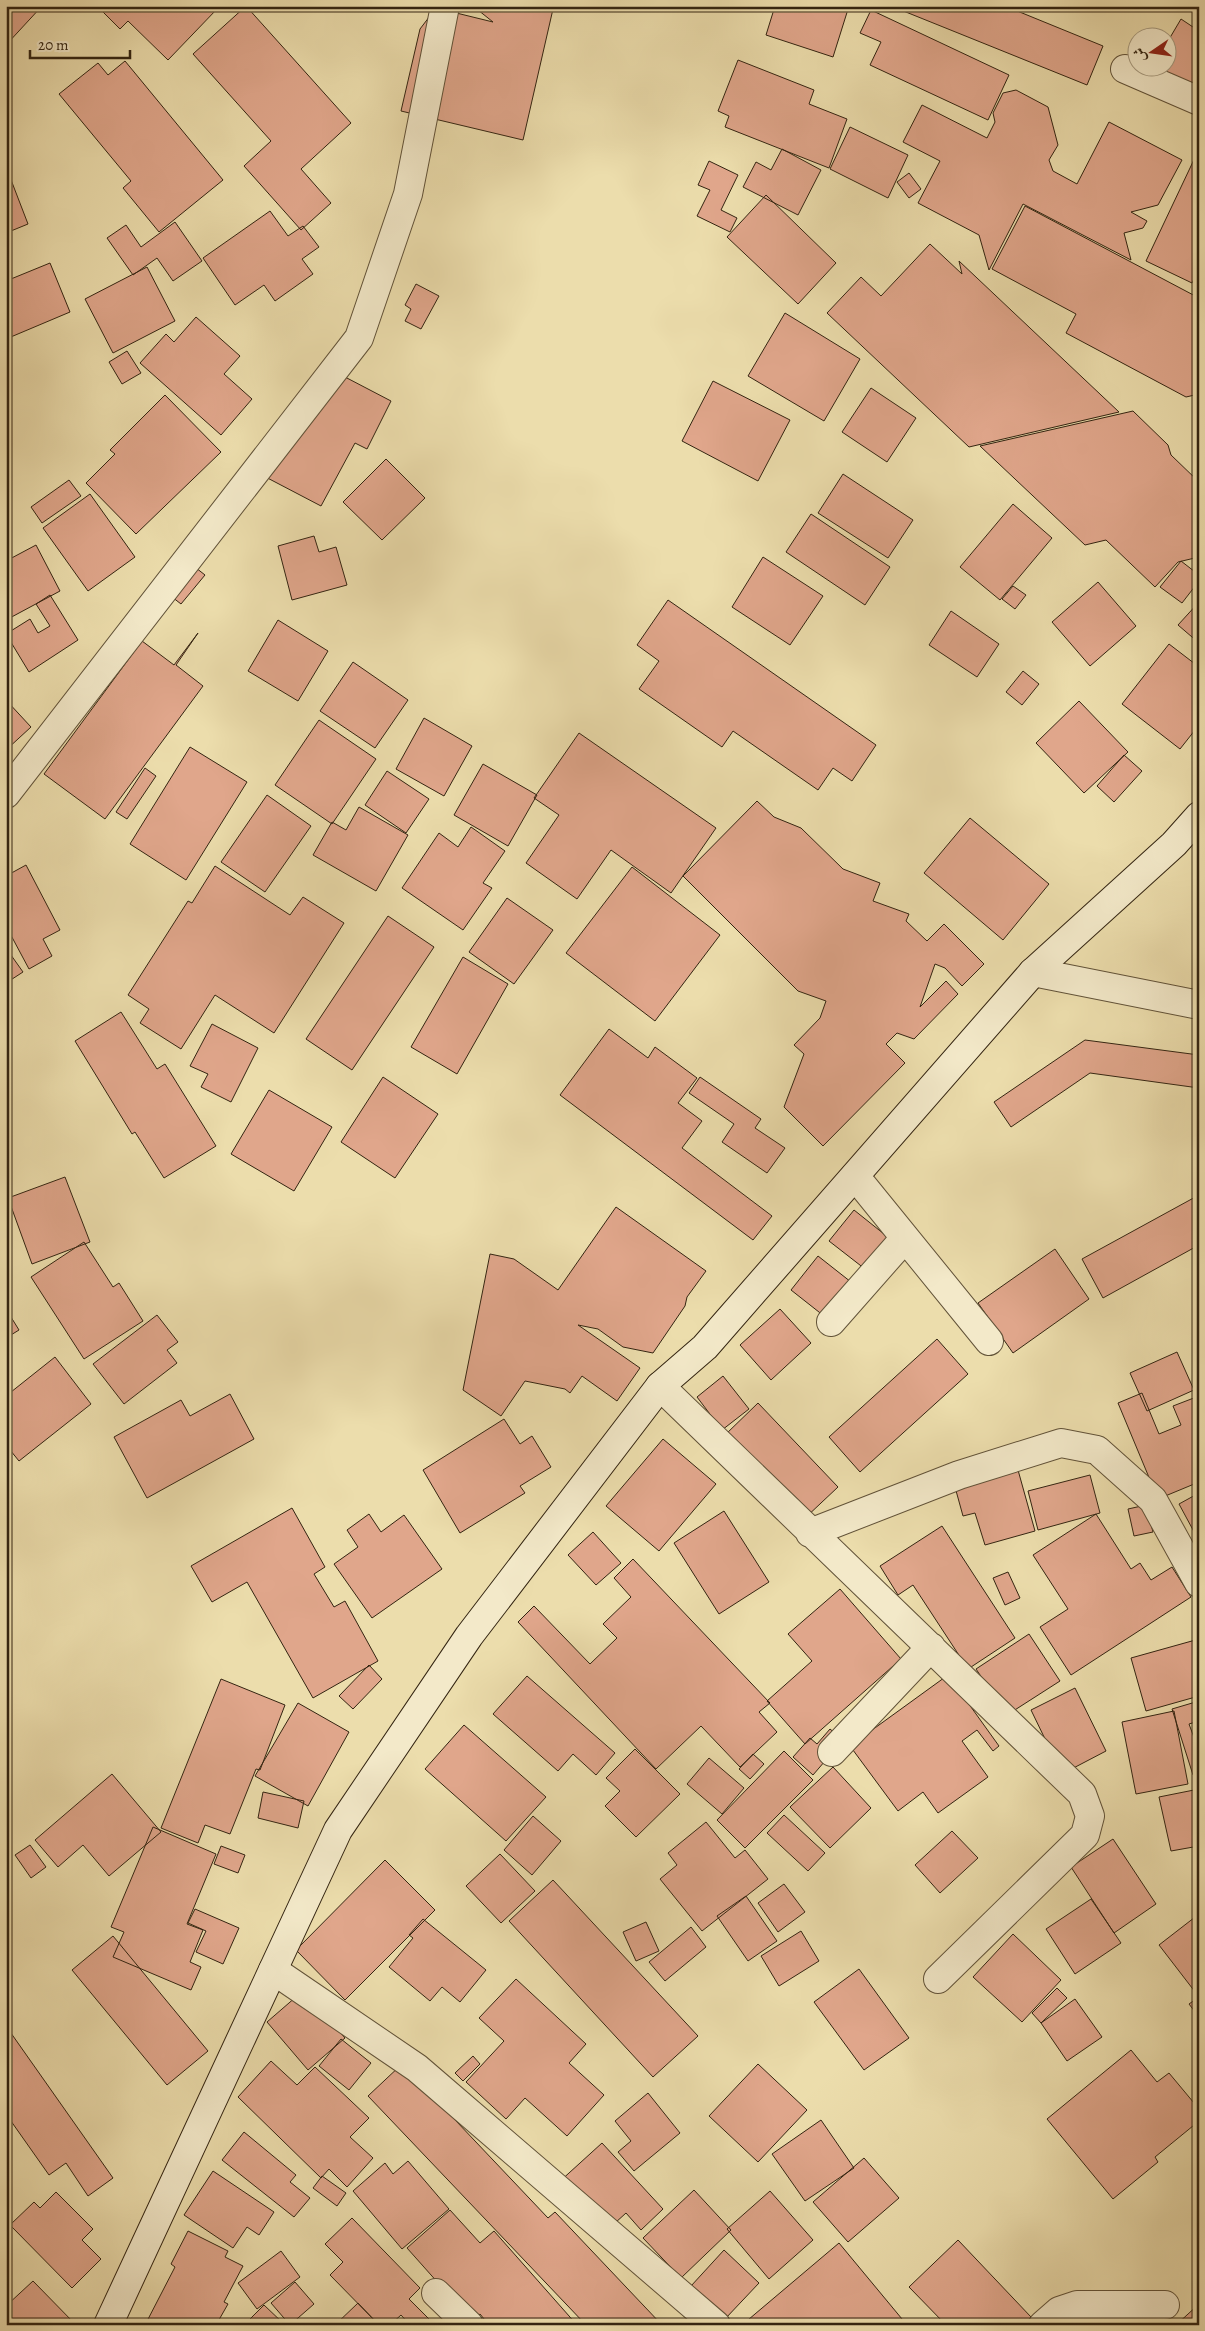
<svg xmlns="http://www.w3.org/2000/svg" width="1205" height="2331" font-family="Alegreya,Amiri,serif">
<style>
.building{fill:#e0a68b;stroke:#332411}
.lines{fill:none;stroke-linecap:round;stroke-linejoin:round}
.street-casing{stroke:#615238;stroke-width:30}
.secondary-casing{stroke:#332411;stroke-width:30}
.street{stroke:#f3e9c9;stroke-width:28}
.secondary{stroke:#f3e9c9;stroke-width:28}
</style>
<rect width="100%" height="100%" fill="#ecddac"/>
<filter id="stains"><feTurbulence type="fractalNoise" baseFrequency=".004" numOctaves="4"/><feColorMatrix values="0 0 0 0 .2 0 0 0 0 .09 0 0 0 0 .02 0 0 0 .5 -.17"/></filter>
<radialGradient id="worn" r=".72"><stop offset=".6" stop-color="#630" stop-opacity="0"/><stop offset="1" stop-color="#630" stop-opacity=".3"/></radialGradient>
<path class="building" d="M6 6H42L6 45Z
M97 6H214L217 9 168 60 128 21 120 29Z
M246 6 351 123 301 169 331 203 301 230 244 166 271 141 193 54Z
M473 6H549L553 9 523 140 401 111 420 29 436 8 493 22Z
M775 6H849L833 57 766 35Z
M891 6H1005L1103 46 1087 85Z
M871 10 1009 75 988 120 870 65 881 42 860 33Z
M1181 19 1199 31V105L1151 68H1168V41Z
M738 60 814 90 809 104 847 119 829 168 725 127 729 116 718 111Z
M125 61 223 180 159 232 123 188 131 181 59 94 98 63 108 75Z
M1016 90 1048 107 1058 145 1049 160 1053 171 1077 184 1109 122 1182 160 1158 205 1131 212 1147 221 1143 228 1124 233 1131 260 1023 204 989 270 979 235 918 203 940 161 903 142 922 105 987 138 995 122 993 113 1003 93Z
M850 127 908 155 888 198 830 169Z
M782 149 821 170 798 215 743 187 756 162 771 170Z
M1199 149V269L1192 283 1146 261Z
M709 161 738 175 721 210 737 218 730 232 697 216 710 190 698 185Z
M8 172 28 224 6 233V173Z
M909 173 921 189 909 198 897 182Z
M766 195 836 263 798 304 727 237Z
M1025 206 1199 298V394L1186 397 1066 333 1076 314 992 269Z
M270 211 288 236 303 226 319 247 302 259 313 274 275 301 264 285 235 305 203 258Z
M175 222 202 261 173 281 157 258 133 275 107 238 126 225 141 247Z
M930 244 962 274 959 261 1119 412 969 447 827 313 861 277 881 296Z
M50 263 70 312 6 339V281Z
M147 267 175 321 113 353 85 299Z
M416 284 439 296 421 329 405 321 411 309 405 305Z
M785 313 860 359 824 421 748 376Z
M196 317 240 356 224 374 252 399 221 435 140 363 166 334 174 342Z
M127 351 141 373 122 384 109 362Z
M322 365 391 401 367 449 355 443 321 506 256 472Z
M713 381 790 420 758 481 682 441Z
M871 388 916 418 887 462 842 432Z
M165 395 221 452 136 534 86 483 115 454 110 450Z
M1133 411 1168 445 1171 455 1199 482V557L1178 562 1155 587 1106 540 1085 545 980 446Z
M386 459 425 498 382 540 343 502Z
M843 474 913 520 888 558 818 513Z
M69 480 81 496 42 523 31 507Z
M90 494 135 557 88 591 43 528Z
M1013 504 1052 538 1000 600 960 567Z
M811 514 890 567 865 605 786 552Z
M314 536 319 552 336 547 347 585 292 600 278 546Z
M36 545 60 591 6 620V561Z
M763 557 823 596 790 645 732 607Z
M1181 561 1199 575V581L1182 603 1160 587Z
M191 564 205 575 181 604 167 593Z
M1098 582 1136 626 1090 666 1052 622Z
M1013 586 1026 595 1015 609 1002 599Z
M50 595 78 640 29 672 6 634 30 619 38 633 50 626 36 604Z
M668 600 876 745 852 781 833 768 818 790 733 731 722 747 639 689 659 661 637 645Z
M1199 602V643L1178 625Z
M951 611 999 644 977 677 929 645Z
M278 620 328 651 298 701 248 671Z
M198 633 176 665 203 686 105 819 44 774 142 641 174 665Z
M1169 644 1199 667V725L1180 749 1122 704Z
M353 662 408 700 375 748 320 711Z
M1023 671 1039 684 1022 705 1006 692Z
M6 700 31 727 6 750Z
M1079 701 1128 752 1084 793 1036 743Z
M424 718 472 746 444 796 396 769Z
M319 720 376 759 332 824 275 785Z
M579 733 716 828 671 893 611 850 577 899 526 863 559 815 534 798Z
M190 747 247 782 186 880 130 844Z
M1124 755 1142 771 1114 802 1097 786Z
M483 764 537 795 508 846 454 815Z
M145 768 156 776 127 819 116 812Z
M387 771 429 799 406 833 365 805Z
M267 795 311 826 265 892 221 862Z
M757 801 774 817 801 828 843 869 880 883 873 901 909 914 906 921 927 941 944 924 984 964 962 986 945 968 935 964 920 1007 946 981 958 994 914 1039 897 1033 886 1044 905 1063 823 1146 784 1107 804 1054 794 1045 820 1018 826 1001 798 991 683 876Z
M359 807 408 835 376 891 313 855 332 822 346 830Z
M970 818 1049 884 1003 940 924 873Z
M471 827 505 851 483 883 492 888 463 930 402 888 439 833 458 847Z
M26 865 60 930 43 939 52 956 29 969 6 926V913L10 911 6 905V876Z
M215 866 290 915 303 897 344 923 274 1033 215 995 181 1049 140 1023 149 1009 128 995 188 901 192 903Z
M632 867 720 935 655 1021 566 953Z
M507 898 553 930 514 984 469 952Z
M388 916 434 947 352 1070 306 1039Z
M6 948 23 972 6 983Z
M463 957 508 984 457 1074 411 1047Z
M121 1012 157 1069 165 1064 216 1146 164 1178 135 1132 132 1134 75 1041Z
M212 1024 258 1048 231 1102 201 1087 208 1074 190 1066Z
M609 1029 648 1058 655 1047 697 1078 678 1103 702 1121 682 1148 772 1216 753 1240 560 1095Z
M1085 1040 1199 1055V1088L1090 1073 1011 1127 994 1102Z
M383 1077 438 1114 395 1178 341 1142Z
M700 1077 761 1119 755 1128 785 1148 767 1173 722 1142 734 1124 689 1093Z
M269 1090 332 1127 294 1191 231 1154Z
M65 1177 90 1242 32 1264 8 1198Z
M1199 1195V1245L1103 1298 1082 1259Z
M616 1207 706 1271 687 1297 685 1306 653 1353 623 1347 598 1329 578 1325 640 1368 617 1401 582 1376 570 1393 565 1389 525 1381 501 1416 463 1390 490 1254 514 1259 558 1290Z
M854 1210 889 1238 865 1269 829 1241Z
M84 1242 113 1287 119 1283 143 1321 84 1359 31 1277Z
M1055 1249 1089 1299 1013 1353 978 1303Z
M818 1256 851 1282 824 1316 791 1290Z
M6 1309 19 1330 6 1338Z
M780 1309 811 1343 771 1380 740 1345Z
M157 1315 178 1342 167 1350 177 1363 124 1404 93 1364Z
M937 1339 968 1374 860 1472 829 1437Z
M1177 1352 1194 1390 1147 1411 1130 1373Z
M55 1357 91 1404 19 1461 6 1445V1396Z
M723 1376 749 1409 722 1430 697 1397Z
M1142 1393 1159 1434 1181 1425 1173 1406 1199 1396V1482L1158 1499 1118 1403Z
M230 1394 254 1439 147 1498 114 1437 181 1400 190 1416Z
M758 1403 838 1487 804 1519 725 1435Z
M504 1419 520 1444 532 1436 551 1467 520 1486 525 1493 460 1533 423 1470Z
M663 1439 716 1484 659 1551 606 1506Z
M1018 1470 1035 1531 985 1545 975 1513 963 1516 955 1487Z
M1090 1475 1100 1513 1038 1530 1028 1491Z
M1199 1493V1541L1179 1504Z
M1146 1505 1153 1532 1134 1536 1128 1509Z
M292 1508 325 1567 314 1574 334 1607 345 1601 378 1661 313 1698 247 1582 212 1602 191 1566Z
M724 1511 769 1582 719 1614 674 1543Z
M369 1514 381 1532 404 1515 442 1569 372 1618 334 1564 358 1547 347 1530Z
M1096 1514 1131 1569 1140 1563 1151 1580 1172 1567 1191 1597 1071 1675 1040 1627 1068 1609 1033 1555Z
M942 1526 1015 1638 968 1669 913 1585 898 1595 880 1566Z
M593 1532 621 1563 596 1585 568 1555Z
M633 1559 770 1703 759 1712 777 1732 740 1767 701 1726 656 1769 518 1622 534 1606 590 1664 617 1638 603 1624 631 1597 614 1578Z
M1008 1572 1020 1598 1005 1605 993 1578Z
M840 1589 901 1659 805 1744 767 1701 812 1661 788 1634Z
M1029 1634 1060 1681 1007 1715 976 1669Z
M1199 1639V1696L1146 1711 1131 1658Z
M369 1665 382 1679 353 1709 339 1696Z
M948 1675 999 1746 993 1751 977 1730 962 1741 988 1777 938 1813 923 1792 898 1811 850 1746Z
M527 1676 615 1753 596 1775 573 1754 558 1771 493 1714Z
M221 1679 285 1705 260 1770 256 1769 230 1834 205 1825 198 1843 161 1828Z
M1075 1688 1106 1751 1062 1774 1031 1710Z
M1199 1701V1721L1189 1724 1199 1751V1773L1193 1775 1172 1709Z
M298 1703 349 1732 308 1806 255 1776Z
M1174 1711 1188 1784 1136 1794 1122 1722Z
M464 1725 546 1797 506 1841 425 1769Z
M830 1729 843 1740 813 1775 793 1757 810 1738 817 1744Z
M635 1749 680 1794 636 1837 605 1806 620 1791 606 1778Z
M784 1751 813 1780 745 1848 717 1820Z
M753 1754 764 1764 750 1779 739 1769Z
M709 1758 744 1788 722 1814 687 1784Z
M833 1767 871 1808 830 1848 790 1807Z
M112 1774 161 1832 109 1876 83 1845 58 1867 35 1840Z
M1199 1789V1846L1171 1851 1159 1797Z
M263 1792 304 1801 298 1828 258 1818Z
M784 1815 825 1853 808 1871 767 1833Z
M533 1816 561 1841 532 1875 504 1850Z
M706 1822 735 1858 745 1850 768 1879 702 1931 660 1879 677 1865 668 1853Z
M153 1827 216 1854 187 1924 203 1930 190 1962 201 1967 191 1990 113 1957 124 1932 111 1927Z
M952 1831 978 1858 940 1893 915 1865Z
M1113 1839 1156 1904 1114 1933 1071 1867Z
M30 1845 46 1867 31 1878 15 1855Z
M221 1846 245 1855 238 1873 214 1864Z
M500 1854 535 1891 501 1923 466 1886Z
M385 1860 435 1910 345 2000 296 1950Z
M553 1880 698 2036 653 2077 509 1921Z
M784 1884 805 1912 778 1932 758 1903Z
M746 1896 777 1941 748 1961 717 1916Z
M1091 1899 1121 1943 1075 1974 1046 1929Z
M195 1909 239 1928 223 1964 196 1952 206 1931 188 1923Z
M1199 1914V2017L1189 2004 1199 1997 1159 1945Z
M423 1919 486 1970 460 2002 442 1987 430 2001 389 1967 413 1938 409 1935Z
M646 1922 659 1951 636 1961 623 1932Z
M691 1927 706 1947 665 1981 649 1962Z
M801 1931 819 1961 779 1986 761 1956Z
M1013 1934 1061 1980 1022 2022 973 1977Z
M113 1936 208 2051 167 2085 72 1970Z
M859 1969 909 2038 864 2070 814 2002Z
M516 1979 586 2044 569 2063 604 2095 567 2136 525 2098 506 2119 466 2082 504 2041 479 2018Z
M1057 1988 1067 1998 1041 2023 1032 2013Z
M304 1990 345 2038 308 2070 267 2022Z
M1075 1999 1102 2037 1067 2061 1041 2023Z
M6 2026 113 2178 88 2196 66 2163 49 2175 6 2114Z
M341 2039 371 2063 349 2090 319 2066Z
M1131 2050 1157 2082 1169 2073 1199 2109V2121L1155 2157 1158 2162 1113 2199 1047 2119Z
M473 2056 480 2064 463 2081 455 2073Z
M271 2061 297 2085 315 2067 369 2118 350 2137 373 2158 347 2187 329 2169 321 2178 238 2097Z
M402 2064 548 2218 555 2212 662 2325H601L598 2322 595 2325H586L368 2096Z
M758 2064 807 2110 758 2162 709 2116Z
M648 2093 680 2133 634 2171 618 2152 631 2141 615 2121Z
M821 2120 854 2168 805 2201 772 2154Z
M244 2132 296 2175 290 2182 310 2198 294 2217 222 2160Z
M602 2143 663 2209 641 2230 626 2213 604 2233 558 2183Z
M864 2158 899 2198 848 2242 813 2202Z
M408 2161 449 2209 402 2249 353 2191 385 2163 393 2174Z
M213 2171 274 2212 259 2235 247 2227 233 2248 184 2215Z
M322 2176 346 2193 337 2206 313 2188Z
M694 2190 731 2230 681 2278 643 2238Z
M770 2191 813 2240 769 2279 727 2229Z
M56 2192 93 2229 82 2240 101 2259 72 2288 10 2225 34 2202 40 2208Z
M450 2210 480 2243 494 2231 577 2325H489L480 2314 472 2321 407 2248Z
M352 2218 420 2288 409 2299 429 2319 424 2325H410L401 2315 390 2325H379L330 2275 343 2262 325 2244Z
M188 2231 228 2251 225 2257 243 2266 224 2302 228 2304 216 2325H145L175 2267 171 2264Z
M958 2240 1031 2317 1024 2325H946L909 2287Z
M839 2243 907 2325H742Z
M724 2250 759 2283 725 2319 691 2286Z
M281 2251 300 2277 257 2309 238 2283Z
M33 2281 76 2325H6V2306Z
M295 2282 314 2304 290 2325 271 2303Z
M358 2303 379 2325H335Z
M1199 2304V2325H1176Z
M264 2305 285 2325H250L247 2322Z
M1163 2312 1175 2325H1149Z"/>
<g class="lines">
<g class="street-casing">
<path id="street" d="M1125 69 1199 101
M6 794 359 338 408 194 445 6
M1033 972 1199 1005
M855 1176 989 1341
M831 1322 905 1238
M660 1386 1082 1794 1090 1816 1085 1835 938 1979
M810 1533 959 1475 1061 1443 1097 1450 1153 1500 1199 1583
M832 1752 931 1647
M273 1970 417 2068 716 2325
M436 2293 469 2325
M1043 2325 1059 2311 1077 2305H1165"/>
</g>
<g class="secondary-casing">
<path id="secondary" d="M108 2325 338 1830 469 1636 660 1386 705 1347 1033 972 1174 844 1199 816"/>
</g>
<use href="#street" class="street"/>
<use href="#secondary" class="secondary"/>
</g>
<rect width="1205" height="2331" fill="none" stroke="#ecddac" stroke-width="25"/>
<rect x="8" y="8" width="1190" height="2316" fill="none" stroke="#332411" stroke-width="2.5"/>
<rect x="12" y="12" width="1180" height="2306" fill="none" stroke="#332411"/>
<g transform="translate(1152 52) rotate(257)"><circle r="24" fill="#f3e9c9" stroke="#a69a7f"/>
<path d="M0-4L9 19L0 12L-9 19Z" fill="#8f2418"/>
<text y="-8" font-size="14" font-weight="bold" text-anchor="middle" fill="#332411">ش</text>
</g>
<path d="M30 50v8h100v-8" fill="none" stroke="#332411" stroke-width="2.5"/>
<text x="38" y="50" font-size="15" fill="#332411" stroke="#f3e9c9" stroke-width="4" paint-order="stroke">20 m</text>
<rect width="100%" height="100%" filter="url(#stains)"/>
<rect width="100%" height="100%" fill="url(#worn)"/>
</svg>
